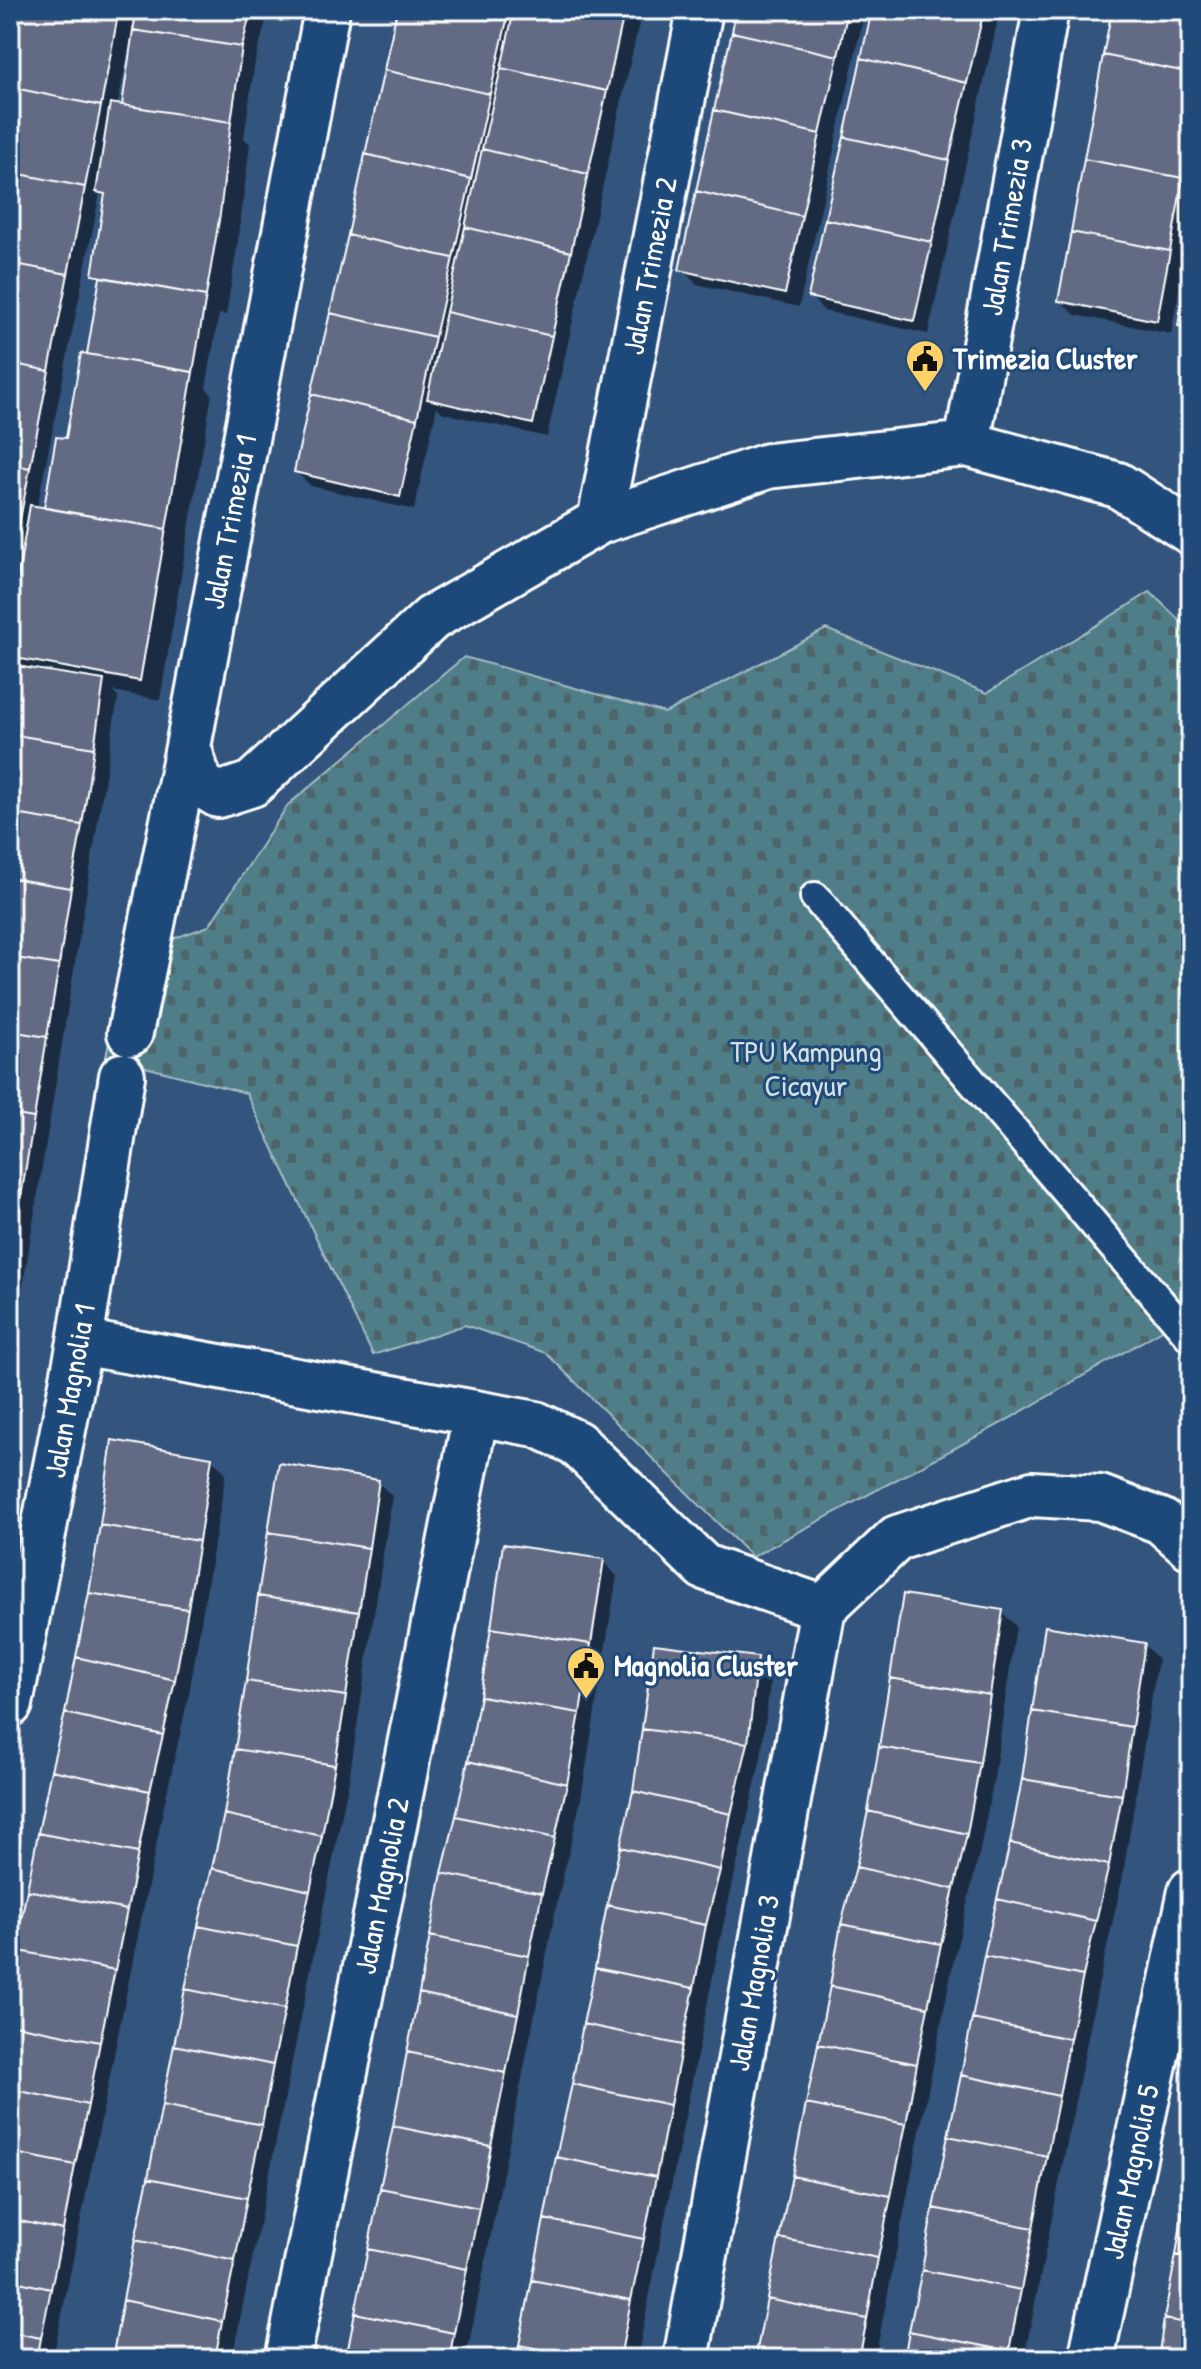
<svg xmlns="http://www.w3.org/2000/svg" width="1201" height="2369" font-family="'Patrick Hand',sans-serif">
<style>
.cemetery{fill:url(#cemetery-stones);stroke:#a7bec4;stroke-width:2}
.shadow{fill:#0007;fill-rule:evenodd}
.building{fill:#636b84;stroke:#fff;stroke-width:2}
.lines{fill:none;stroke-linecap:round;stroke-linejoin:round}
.service-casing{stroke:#fff;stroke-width:34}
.minor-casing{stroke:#fff;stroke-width:50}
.service{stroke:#1f4a7a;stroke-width:28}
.minor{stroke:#1f4a7a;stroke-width:44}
.labels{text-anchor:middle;stroke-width:6;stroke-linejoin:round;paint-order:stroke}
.street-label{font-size:30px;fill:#fff;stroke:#1f4a7a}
.poi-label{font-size:30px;font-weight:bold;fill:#fff;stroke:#1f4a7a;text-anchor:start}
.park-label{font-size:30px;fill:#d3dfe1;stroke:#1f4a7a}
</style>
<defs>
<pattern id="cemetery-stones" width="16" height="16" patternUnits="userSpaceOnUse" patternTransform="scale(2)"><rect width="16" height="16" fill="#4f7e88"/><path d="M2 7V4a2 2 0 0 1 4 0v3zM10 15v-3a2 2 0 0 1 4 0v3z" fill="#4e656a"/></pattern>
</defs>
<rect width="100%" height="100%" fill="#33547d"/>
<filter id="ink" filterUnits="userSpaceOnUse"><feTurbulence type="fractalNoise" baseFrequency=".0125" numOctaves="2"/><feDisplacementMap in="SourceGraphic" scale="16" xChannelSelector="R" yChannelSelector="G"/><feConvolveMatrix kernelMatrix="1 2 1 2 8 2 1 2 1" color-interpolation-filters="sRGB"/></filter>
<g filter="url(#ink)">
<path class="cemetery" d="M1150 592 1191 631V1308L1164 1329 1002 1423 752 1557 546 1353 465 1325 373 1355 246 1093 106 1057 127 955 209 926 288 805 464 657 665 713 826 629 987 693Z"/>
<path class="shadow" d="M10 10H269L255 62 244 138 250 144 239 235 226 315 219 314 206 388 212 394 160 700 112 691 118 697 10 1366ZM129 50H132L123 107H117ZM100 193 106 199 94 274 101 282 88 356 68 441 46 510 37 508Z
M400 10H642L547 437 443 413 437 407 414 510 311 486 296 472Z
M739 10H865L799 307 696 284 682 269Z
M874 10H1000L928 334 824 311 810 296Z
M1114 10H1191V227L1171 334 1075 315 1060 301Z
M1191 265V337L1180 326Z
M211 1458 226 1473 189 1694 164 1806 53 2359H10V1986Z
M378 1482 392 1496 349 1780 232 2359H114L226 1814Z
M603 1561 617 1576 581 1799 556 1908 466 2359H348Z
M1002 1612 1016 1626 994 1778 980 1850 954 1959 875 2359H757Z
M1144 1644 1158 1659 1122 1880 1097 1992 1024 2359H906Z
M757 1659 771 1674 761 1758 720 1940 637 2359H519Z"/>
<path class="building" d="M10 10H95L118 15 101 106 10 87Z
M137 10H251L242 47 133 30Z
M397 10H462L507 20 490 94 384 70Z
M462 10H509L507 20Z
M514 10H610L624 13 607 91 501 68Z
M736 10H848L838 56 732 32Z
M872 10H984L967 83 861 58Z
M1112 10H1191V73L1103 55Z
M133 30 242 47 231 122 122 105Z
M732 32 838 56 820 134 714 110Z
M1103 55 1191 73V136L1183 178 1084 159Z
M861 58 967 83 949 160 844 137Z
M501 68 607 91 588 174 482 149Z
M384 70 490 94 471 179 365 154Z
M10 87 101 106 85 187 10 172Z
M110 103 231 122 220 214 206 296 92 275 105 194 96 192Z
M714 110 820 134 802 216 696 191Z
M844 137 949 160 932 242 825 219Z
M482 149 588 174 571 252 465 227Z
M365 154 471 179 453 258 348 235Z
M1084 159 1183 178 1170 251 1071 232Z
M10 172 85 187 68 274 10 263Z
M696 191 802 216 785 294 679 270Z
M825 219 932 242 914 321 808 297Z
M465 227 571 252 552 336 446 312Z
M1071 232 1170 251 1157 321 1058 301Z
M348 235 453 258 435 337 330 313Z
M1189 257 1191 258V329L1178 326Z
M10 263 68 274 49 371 10 363Z
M100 277 206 296 193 372 87 354Z
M446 312 552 336 533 424 427 399Z
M330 313 435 337 417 419 311 394Z
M81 353 193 372 166 529 44 508 56 437 66 438Z
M10 363 49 371 30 468 10 464Z
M311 394 417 419 400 497 294 472Z
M10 464 30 468 12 561H10Z
M30 505 166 529 140 681 10 657V587L16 588Z
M10 665 104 680 94 748 10 734Z
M10 734 94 748 82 825 10 813Z
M10 813 82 825 71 888 10 878Z
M10 878 71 888 59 965 10 957Z
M10 957 59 965 47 1037 10 1031Z
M10 1031 47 1037 34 1118 10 1114Z
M10 1114 34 1118 22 1191 10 1189Z
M10 1189 22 1191 10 1267Z
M112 1440 212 1457 199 1541 100 1525Z
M279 1463 379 1480 369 1548 268 1532Z
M100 1525 199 1541 188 1609 89 1593Z
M268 1532 369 1548 359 1612 258 1596Z
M503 1544 604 1559 591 1644 491 1628Z
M89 1593 188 1609 175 1680 76 1657Z
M903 1594 1003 1610 990 1695 890 1678Z
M258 1596 359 1612 346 1696 246 1681Z
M1045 1626 1145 1643 1132 1727 1032 1711Z
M491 1628 591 1644 580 1713 480 1696Z
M654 1644 758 1657 748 1743 642 1729Z
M76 1657 175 1680 163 1735 65 1713Z
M890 1678 990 1695 980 1763 879 1747Z
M246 1681 346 1696 335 1765 235 1749Z
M480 1696 580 1713 567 1784 468 1761Z
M1032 1711 1132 1727 1122 1795 1022 1779Z
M65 1713 163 1735 150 1791 51 1770Z
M642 1729 748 1743 731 1814 633 1791Z
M879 1747 980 1763 967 1834 868 1811Z
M235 1749 335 1765 322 1836 224 1814Z
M468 1761 567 1784 555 1838 456 1816Z
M51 1770 150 1791 138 1853 38 1833Z
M1022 1779 1122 1795 1109 1865 1010 1843Z
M633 1791 731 1814 720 1870 620 1847Z
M868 1811 967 1834 954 1889 856 1867Z
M224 1814 322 1836 310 1891 212 1868Z
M456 1816 555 1838 542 1893 442 1873Z
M38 1833 138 1853 127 1910 27 1890Z
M1010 1843 1109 1865 1096 1921 997 1899Z
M620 1847 720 1870 706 1925 607 1905Z
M856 1867 954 1889 941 1944 841 1924Z
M212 1868 310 1891 297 1946 198 1926Z
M442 1873 542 1893 529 1956 430 1936Z
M27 1890 127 1910 115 1970 15 1950Z
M997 1899 1096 1921 1083 1976 984 1956Z
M607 1905 706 1925 694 1988 595 1968Z
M841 1924 941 1944 928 2007 830 1986Z
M198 1926 297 1946 285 2009 185 1989Z
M430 1936 529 1956 518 2014 419 1993Z
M15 1950 115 1970 100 2042 10 2024V1976Z
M984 1956 1083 1976 1070 2039 972 2019Z
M595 1968 694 1988 682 2045 583 2024Z
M830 1986 928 2007 917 2064 818 2044Z
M185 1989 285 2009 273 2065 174 2045Z
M419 1993 518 2014 506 2073 407 2052Z
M972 2019 1070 2039 1059 2096 961 2075Z
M10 2024 100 2042 88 2105 10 2089Z
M583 2024 682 2045 670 2105 572 2084Z
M818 2044 917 2064 906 2124 806 2104Z
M174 2045 273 2065 262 2125 162 2105Z
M407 2052 506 2073 491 2146 393 2126Z
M961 2075 1059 2096 1047 2156 948 2136Z
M572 2084 670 2105 656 2177 556 2157Z
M10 2089 88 2105 75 2165 10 2152Z
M806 2104 906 2124 891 2196 792 2176Z
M162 2105 262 2125 247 2198 148 2178Z
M393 2126 491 2146 479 2208 380 2188Z
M948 2136 1047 2156 1033 2228 933 2208Z
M10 2152 75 2165 63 2230 10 2219Z
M556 2157 656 2177 644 2239 544 2219Z
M1191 2160V2192L1186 2191Z
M792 2176 891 2196 878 2258 779 2238Z
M148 2178 247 2198 235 2261 135 2240Z
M380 2188 479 2208 467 2269 368 2249Z
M1186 2191 1191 2192V2258L1176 2255Z
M933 2208 1033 2228 1021 2290 922 2270Z
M10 2219 63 2230 51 2289 10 2280Z
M544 2219 644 2239 631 2300 532 2280Z
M779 2238 878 2258 867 2319 767 2299Z
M135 2240 235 2261 222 2321 123 2300Z
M368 2249 467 2269 454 2333 355 2313Z
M1176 2255 1191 2258V2324L1164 2319Z
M922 2270 1021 2290 1009 2351 909 2331Z
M10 2280 51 2289 41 2338 10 2332Z
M532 2280 631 2300 620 2359H590L519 2345Z
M767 2299 867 2319 859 2359H755Z
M123 2300 222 2321 215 2359H112Z
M355 2313 454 2333 449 2359H346Z
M1164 2319 1191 2324V2359H1158Z
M909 2331 1009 2351 1007 2359H904Z
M10 2332 41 2338 37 2359H10Z
M519 2345 590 2359H516Z"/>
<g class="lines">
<g class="service-casing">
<path id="service" d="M815 897 1191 1338"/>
</g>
<g class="minor-casing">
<path id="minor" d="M967 444 1046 10
M600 521 700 10
M188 747 200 784 218 795 252 784 432 618 600 521 768 466 967 444 1118 485 1191 532
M130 1033 188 747 327 10
M80 1342 536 1424 576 1443 704 1567 823 1608 897 1538 1032 1494 1100 1498 1161 1521 1191 1547
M10 1704 80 1342 122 1076
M288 2359 476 1413
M686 2359 823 1608
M1091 2359 1191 1891"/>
</g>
<use href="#service" class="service"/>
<use href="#minor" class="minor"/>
</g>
</g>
<defs>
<g id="civic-pin" transform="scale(2)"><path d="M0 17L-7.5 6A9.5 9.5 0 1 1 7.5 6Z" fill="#ffd166" stroke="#1f4a7a"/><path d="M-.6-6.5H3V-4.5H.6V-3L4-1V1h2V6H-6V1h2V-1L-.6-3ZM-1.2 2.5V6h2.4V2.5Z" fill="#111"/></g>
</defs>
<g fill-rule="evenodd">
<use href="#civic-pin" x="925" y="359"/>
<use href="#civic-pin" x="586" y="1666"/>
</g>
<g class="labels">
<g class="street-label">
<text transform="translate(1007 227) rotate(-80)" y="10">Jalan Trimezia 3</text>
<text transform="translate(650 266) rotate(-79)" y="10">Jalan Trimezia 2</text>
<text transform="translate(230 522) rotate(-79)" y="10">Jalan Trimezia 1</text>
<text transform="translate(70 1391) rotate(-80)" y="10">Jalan Magnolia 1</text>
<text transform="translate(382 1886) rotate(-79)" y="10">Jalan Magnolia 2</text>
<text transform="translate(754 1983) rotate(-80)" y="10">Jalan Magnolia 3</text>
<text transform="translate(1131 2172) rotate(-78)" y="10">Jalan Magnolia 5</text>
</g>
<g class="poi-label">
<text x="953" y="369">Trimezia Cluster</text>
<text x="614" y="1676">Magnolia Cluster</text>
</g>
<g class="park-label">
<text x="806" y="1062">TPU Kampung<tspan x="806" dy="34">Cicayur</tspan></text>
</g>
</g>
<rect width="1201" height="2369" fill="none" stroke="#1f4a7a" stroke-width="40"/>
<rect x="20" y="20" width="1161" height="2329" fill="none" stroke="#fff" stroke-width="3" filter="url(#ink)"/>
</svg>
